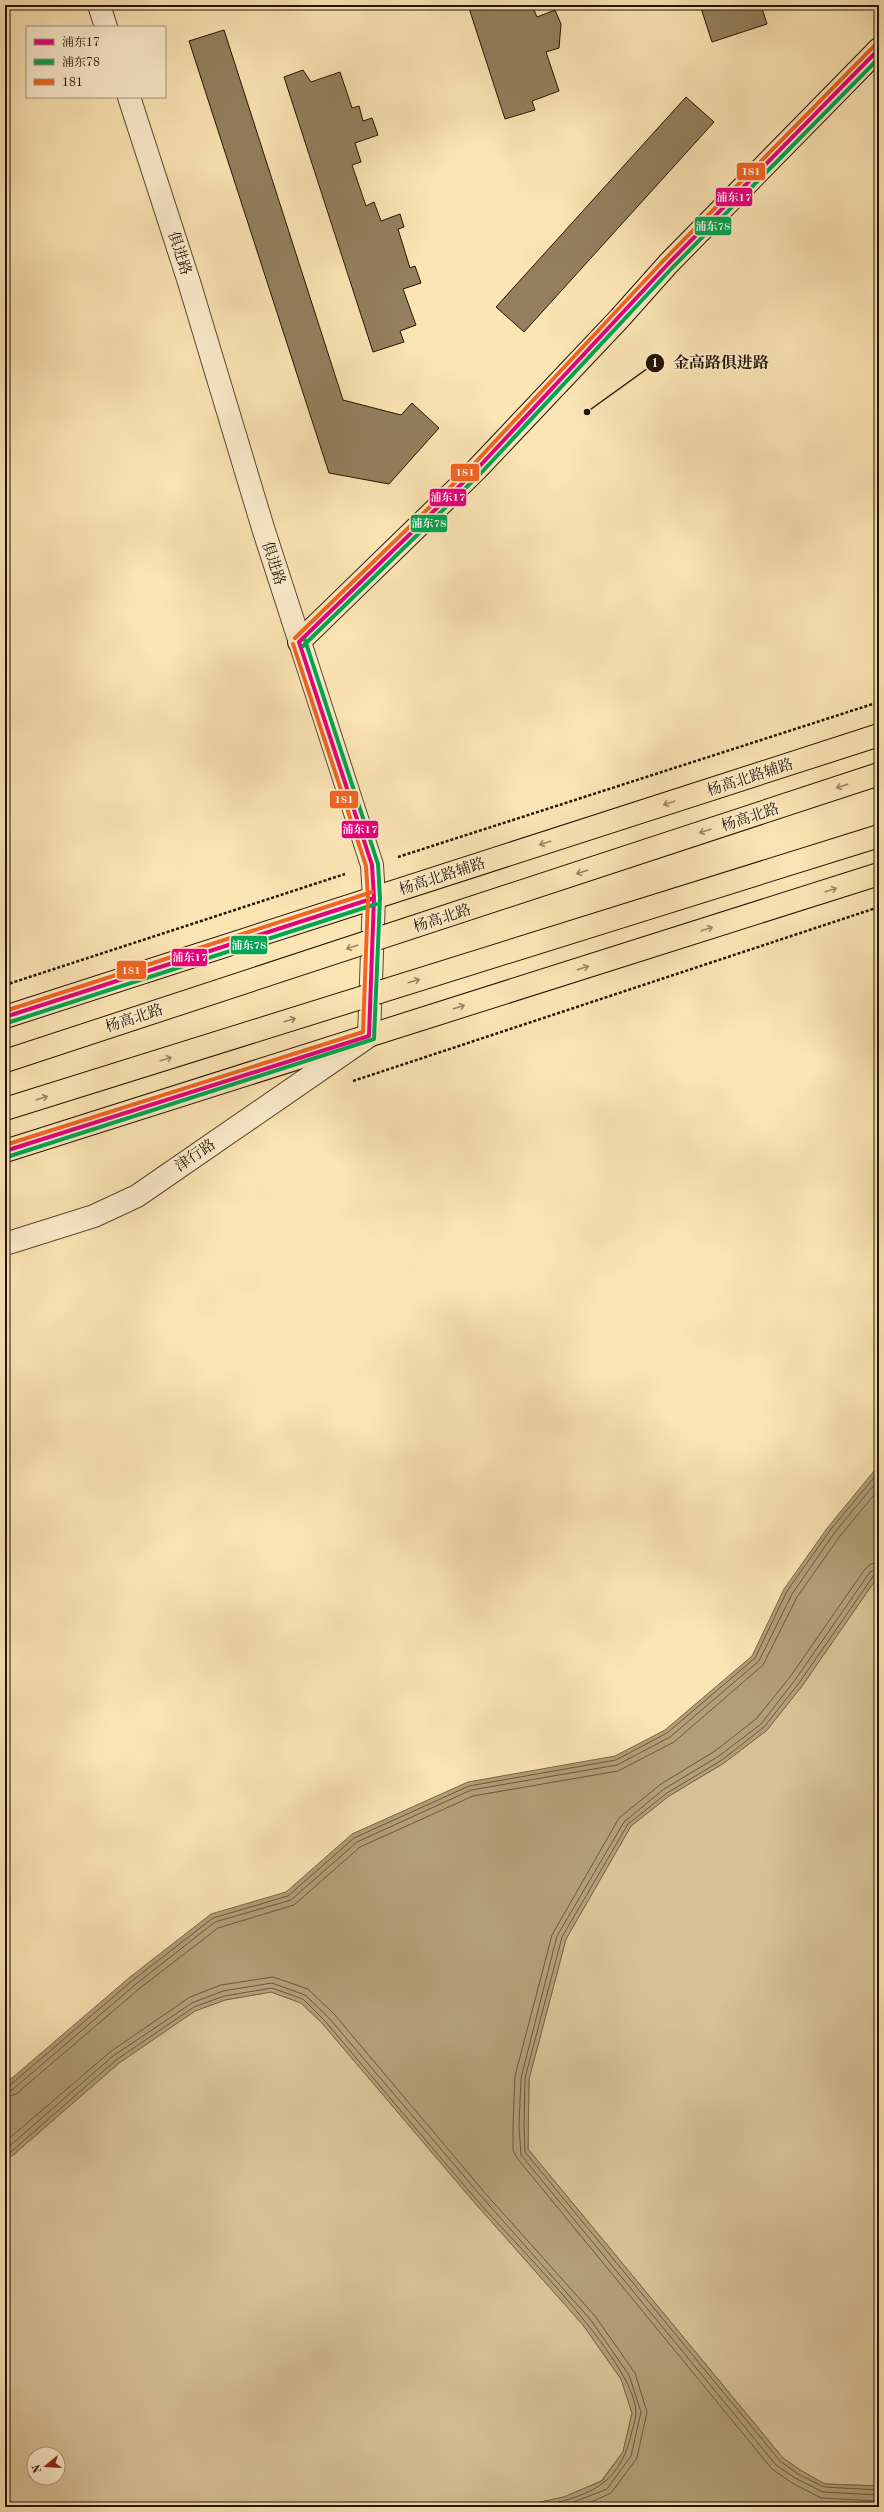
<svg xmlns="http://www.w3.org/2000/svg" width="884" height="2512" font-family="'Old Standard TT','Noto Serif SC',serif">
<style>
.green{fill:#d7c196;stroke:#7d6a4b;fill-rule:evenodd}
.water{fill:#b29e77;stroke:#796647}
.lines{fill:none;stroke-linecap:round;stroke-linejoin:round}
.shore{stroke:#6a583c;stroke-width:1}
.building{fill:#94805e;stroke:#231300}
.minor-casing{stroke:#59482d;stroke-width:24}
.major-casing{stroke:#231300;stroke-width:24}
.path{stroke:#231300;stroke-width:2.5;stroke-dasharray:3 2;stroke-linecap:butt}
.minor{stroke:#fdeecf;stroke-width:22}
.major{stroke:#fce5b5;stroke-width:22}
.highway-bridge-casing{stroke:#231300;stroke-width:24;stroke-linecap:butt}
.highway-bridge{stroke:#fce5b5;stroke-width:22}
.bus-1-casing{stroke:#fdeecf;stroke-width:7}
.bus-2-casing{stroke:#fdeecf;stroke-width:7}
.bus-3-casing{stroke:#fdeecf;stroke-width:7}
.bus-1{stroke:#e5007d;stroke-width:4}
.bus-2{stroke:#00a651;stroke-width:4}
.bus-3{stroke:#f26522;stroke-width:4}
.oneway{stroke:#9a8664}
.labels{text-anchor:middle;stroke-width:3;stroke-linejoin:round;paint-order:stroke}
.street-label{font-size:15px;fill:#231300;stroke:#fdeecf}
.leader{fill:none;stroke:#231300;stroke-width:1.5}
.callout-dot{fill:#231300;stroke:#fdeecf;stroke-width:1.5}
.mark-label{font-size:12px;text-anchor:middle;font-weight:bold;fill:#fff}
.callout-label{font-size:16px;text-anchor:middle;font-weight:bold;fill:#231300;stroke:#fdeecf;stroke-width:3;stroke-linejoin:round;paint-order:stroke}
.line-badge{stroke:#fdeecf;stroke-width:1.5}
.badge-label{font-size:11px;text-anchor:middle;font-weight:bold;fill:#fff}
</style>
<rect width="100%" height="100%" fill="#fce5b5"/>
<filter id="stains"><feTurbulence type="fractalNoise" baseFrequency=".005" numOctaves="4"/><feColorMatrix values="0 0 0 0 .2 0 0 0 0 .09 0 0 0 0 .02 0 0 0 .5 -.17"/></filter>
<radialGradient id="worn" r=".72"><stop offset=".6" stop-color="#630" stop-opacity="0"/><stop offset="1" stop-color="#630" stop-opacity=".3"/></radialGradient>
<path class="green" d="M879 1575V2486L825 2484 800 2470 783 2458 528 2149 529 2079 566 1939 631 1826 669 1796 724 1763 767 1730 802 1686Z
M271 1992 301 2003 322 2023 474 2202 583 2325 621 2379 632 2413 623 2452 601 2481 564 2497 517 2507H5V2162L119 2063 195 2011 225 2000ZM34 2454H58V2478H34Z"/>
<path class="water" d="M879 1465V1575L802 1686 767 1730 724 1763 669 1796 631 1826 566 1939 529 2079 528 2149 783 2458 800 2470 825 2484 879 2486V2507H517L564 2497 602 2481 623 2452 632 2413 621 2379 583 2325 474 2202 322 2023 301 2003 271 1992 225 2000 195 2011 119 2063 5 2162V2084L130 1977 211 1914 286 1892 352 1834 468 1782 615 1756 665 1730 752 1656 784 1589 828 1527Z"/>
<g class="lines">
<path class="shore" d="M879 1562 871 1564 865 1569 790 1677 756 1719 715 1751 661 1784 619 1818 552 1935 515 2076 513 2126V2150L517 2158 772 2469 792 2483 821 2498 879 2501
M879 1568 870 1572 795 1680 761 1724 719 1756 664 1789 624 1822 557 1936 521 2078 519 2126 521 2155 776 2465 795 2478 823 2492 879 2495
M879 1573 874 1575 799 1683 764 1727 722 1760 667 1793 628 1824 562 1937 525 2078 524 2126 525 2152 780 2461 798 2474 824 2487 879 2490
M5 2087 9 2086 133 1980 213 1918 288 1896 354 1838 469 1786 616 1760 667 1733 755 1658 787 1591 831 1529 879 1472
M5 2092 12 2090 136 1984 215 1922 291 1900 357 1842 471 1790 617 1765 670 1737 759 1661 792 1594 835 1532 879 1479
M5 2098 16 2094 140 1988 218 1928 294 1905 360 1847 473 1796 618 1771 674 1742 763 1665 797 1597 840 1536 879 1489
M5 2142 110 2052 190 1997 221 1985 273 1977 308 1989 334 2014 485 2193 595 2316 635 2373 647 2412 637 2458 611 2493 580 2507
M5 2150 113 2056 192 2003 223 1991 272 1983 305 1995 329 2018 481 2196 590 2319 629 2375 641 2412 631 2456 607 2489 561 2507
M5 2157 116 2060 194 2007 224 1996 272 1988 303 1999 325 2021C375 2080 425 2140 476 2199 512 2241 636 2362 636 2413 636 2420 632 2429 631 2435 619 2488 584 2497 537 2507"/>
</g>
<path class="building" d="M468 5H532L537 17 555 10 561 24 559 48 546 52 559 91 532 101 535 110 505 119Z
M700 5H761L767 24 712 42Z
M224 30 343 400 401 415 412 403 439 428 389 484 329 473 189 41Z
M303 70 311 82 340 72 352 108 359 106 363 121 372 118 378 135 355 143 361 162 352 165 366 206 374 202 381 221 400 214 404 227 398 229 410 268 415 266 421 283 403 289 416 325 400 331 404 342 373 352 284 77Z
M686 97 714 122 524 332 496 307Z"/>
<g class="lines">
<g class="minor-casing">
<path id="minor" d="M99 5 106 27
M5 1244 94 1216 137 1196 369 1036 374 898 372 865 263 528 189 282 129 97"/>
</g>
<g class="major-casing">
<path id="major" d="M299 642 477 469 619 319 668 264 879 49
M5 1017 879 735
M5 1151 879 874"/>
</g>
<path class="path" d="M398 857 879 702
M5 985 345 874
M353 1081 879 907"/>
<use href="#minor" class="minor"/>
<use href="#major" class="major"/>
<g class="highway-bridge-casing">
<path id="highway-bridge" d="M5 1061 879 774
M5 1109 879 836"/>
</g>
<use href="#highway-bridge" class="highway-bridge"/>
<g class="bus-1-casing">
<path id="bus-1" d="M299 642 477 469 668 264 879 49
M5 1017 374 898
M5 1151 369 1036 374 898 372 865 299 642"/>
</g>
<g class="bus-2-casing">
<path id="bus-2" d="M303 646 481 473 672 268 879 58
M7 1023 376 904
M7 1157 374 1039 380 898 378 864 305 640"/>
</g>
<g class="bus-3-casing">
<path id="bus-3" d="M295 638 473 465 664 260 875 45
M5 1011 372 892
M5 1145 363 1032 368 898 366 866 293 644"/>
</g>
<use href="#bus-1" class="bus-1"/>
<use href="#bus-2" class="bus-2"/>
<use href="#bus-3" class="bus-3"/>
</g>
<defs><path id="oneway-shaft" d="M-6 0H5M1.5-3L5.5 0L1.5 3" fill="none" stroke-width="1.6" stroke-linecap="round" stroke-linejoin="round"/></defs>
<g class="oneway">
<use href="#oneway-shaft" transform="translate(842 786) rotate(162)"/>
<use href="#oneway-shaft" transform="translate(669 803) rotate(162)"/>
<use href="#oneway-shaft" transform="translate(705 831) rotate(162)"/>
<use href="#oneway-shaft" transform="translate(545 843) rotate(162)"/>
<use href="#oneway-shaft" transform="translate(582 872) rotate(162)"/>
<use href="#oneway-shaft" transform="translate(831 890) rotate(-18)"/>
<use href="#oneway-shaft" transform="translate(707 929) rotate(-18)"/>
<use href="#oneway-shaft" transform="translate(352 947) rotate(162)"/>
<use href="#oneway-shaft" transform="translate(583 968) rotate(-18)"/>
<use href="#oneway-shaft" transform="translate(414 981) rotate(-17)"/>
<use href="#oneway-shaft" transform="translate(459 1007) rotate(-18)"/>
<use href="#oneway-shaft" transform="translate(290 1020) rotate(-17)"/>
<use href="#oneway-shaft" transform="translate(166 1059) rotate(-17)"/>
<use href="#oneway-shaft" transform="translate(42 1098) rotate(-17)"/>
</g>
<g class="labels">
<g class="street-label">
<text transform="translate(180 253) rotate(72)" y="5">俱进路</text>
<text transform="translate(274 563) rotate(72)" y="5">俱进路</text>
<text transform="translate(750 777) rotate(-18)" y="5">杨高北路辅路</text>
<text transform="translate(750 817) rotate(-18)" y="5">杨高北路</text>
<text transform="translate(442 876) rotate(-18)" y="5">杨高北路辅路</text>
<text transform="translate(442 918) rotate(-18)" y="5">杨高北路</text>
<text transform="translate(134 1018) rotate(-18)" y="5">杨高北路</text>
<text transform="translate(195 1155) rotate(-34)" y="5">津行路</text>
</g>
</g>
<path class="leader" d="M587 412L655 363"/>
<g class="callout-dot">
<circle cx="587" cy="412" r="4"/>
<circle cx="655" cy="363" r="10"/>
</g>
<g class="mark-label">
<text x="655" y="367">1</text>
</g>
<g class="callout-label">
<text x="721" y="368">金高路俱进路</text>
</g>
<g class="line-badge">
<rect x="736" y="162" width="30" height="19" rx="4" fill="#f26522"/>
<rect x="715" y="187" width="38" height="20" rx="4" fill="#e5007d"/>
<rect x="694" y="216" width="38" height="20" rx="4" fill="#00a651"/>
<rect x="450" y="463" width="30" height="19" rx="4" fill="#f26522"/>
<rect x="429" y="488" width="38" height="19" rx="4" fill="#e5007d"/>
<rect x="410" y="514" width="38" height="19" rx="4" fill="#00a651"/>
<rect x="329" y="790" width="30" height="19" rx="4" fill="#f26522"/>
<rect x="341" y="820" width="38" height="19" rx="4" fill="#e5007d"/>
<rect x="230" y="935" width="38" height="20" rx="4" fill="#00a651"/>
<rect x="171" y="948" width="37" height="19" rx="4" fill="#e5007d"/>
<rect x="116" y="960" width="31" height="20" rx="4" fill="#f26522"/>
</g>
<g class="badge-label">
<text x="751" y="175">181</text>
<text x="734" y="201">浦东17</text>
<text x="713" y="230">浦东78</text>
<text x="465" y="476">181</text>
<text x="448" y="501">浦东17</text>
<text x="429" y="527">浦东78</text>
<text x="344" y="803">181</text>
<text x="360" y="833">浦东17</text>
<text x="249" y="949">浦东78</text>
<text x="190" y="961">浦东17</text>
<text x="131" y="974">181</text>
</g>
<rect width="884" height="2512" fill="none" stroke="#fce5b5" stroke-width="20"/>
<rect x="6" y="6" width="872" height="2500" fill="none" stroke="#231300" stroke-width="2"/>
<rect x="10" y="10" width="864" height="2492" fill="none" stroke="#231300"/>
<rect x="26" y="26" width="140" height="72" fill="#fdeecf" stroke="#a6967c"/>
<rect x="34" y="39" width="20" height="6" fill="#e5007d" stroke="#a6967c"/>
<text x="62" y="46" font-size="12" fill="#231300">浦东17</text>
<rect x="34" y="59" width="20" height="6" fill="#00a651" stroke="#a6967c"/>
<text x="62" y="66" font-size="12" fill="#231300">浦东78</text>
<rect x="34" y="79" width="20" height="6" fill="#f26522" stroke="#a6967c"/>
<text x="62" y="86" font-size="12" fill="#231300">181</text>
<g transform="translate(46 2466) rotate(252)"><circle r="19" fill="#fdeecf" stroke="#a6967c"/>
<path d="M0-3L7 15L0 10L-7 15Z" fill="#8f2418"/>
<text y="-6" font-size="11" font-weight="bold" text-anchor="middle" fill="#231300">N</text>
</g>
<rect width="100%" height="100%" filter="url(#stains)"/>
<rect width="100%" height="100%" fill="url(#worn)"/>
</svg>
